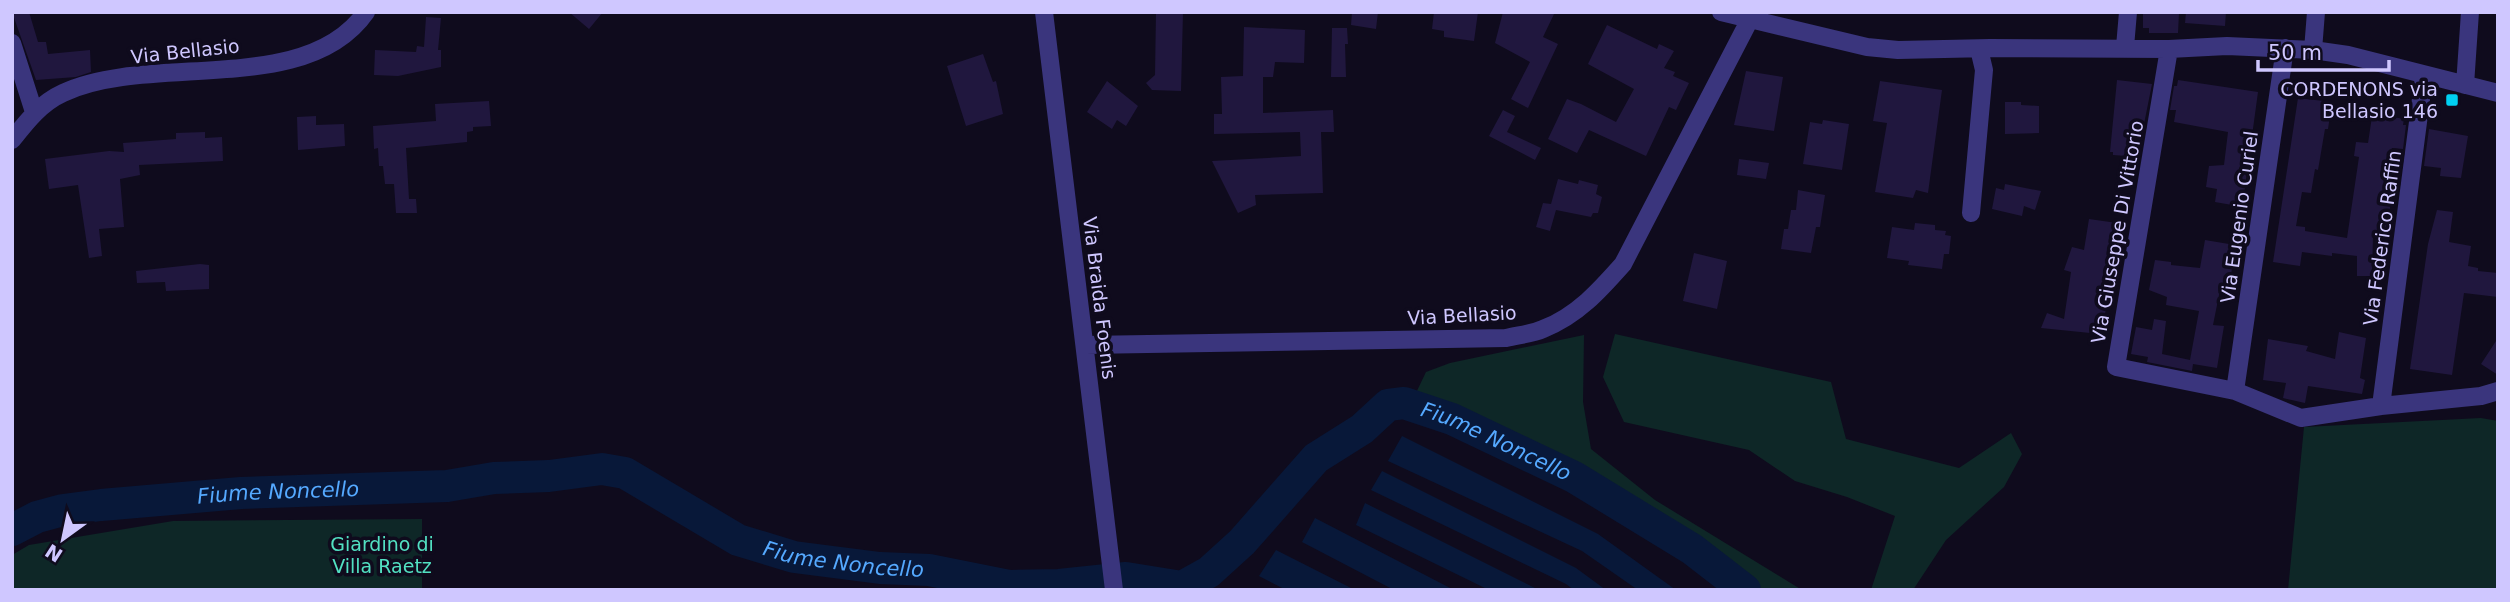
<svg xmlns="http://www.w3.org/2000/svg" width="2510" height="602" font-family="'DejaVu Sans',sans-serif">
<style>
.green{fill:#0e2727}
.water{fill:#081839}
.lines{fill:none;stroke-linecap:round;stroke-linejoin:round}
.river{stroke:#081839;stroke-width:32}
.building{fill:#20173e}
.minor{stroke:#3a357d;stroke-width:18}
.poi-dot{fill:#00d0f2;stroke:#0f0b1d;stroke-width:2.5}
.labels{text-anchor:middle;stroke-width:7;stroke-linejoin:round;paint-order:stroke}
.street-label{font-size:19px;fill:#cfc7ff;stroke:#0f0b1d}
.poi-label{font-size:19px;fill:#cfc7ff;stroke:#0f0b1d;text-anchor:end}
.park-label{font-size:19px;fill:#52e0c2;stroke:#0f0b1d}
.water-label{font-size:21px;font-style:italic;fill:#55a9ff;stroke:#0f0b1d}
</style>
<rect width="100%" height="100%" fill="#0f0b1d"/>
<path class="green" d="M1615 334 1831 382 1846 439 1959 468 2011 433 2022 454 2004 487 1946 540 1913 590H1871L1895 516 1847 497 1795 481 1749 450 1624 422 1603 377Z
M1584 335 1583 402 1591 449 1655 500 1802 590H1745L1692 549 1599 490 1522 451 1452 419 1424 409 1415 395 1426 372 1450 363Z
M2481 418 2498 421V590H2288L2304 427Z
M422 519V590H12V555L29 545 173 521Z"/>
<path class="water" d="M1402 436 1598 534 1676 590H1638L1582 551 1388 461Z
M1382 471 1576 568 1606 590H1574L1566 584 1371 490Z
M1365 503 1539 590H1489L1356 525Z
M1315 518 1454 590H1394L1302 542Z
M1276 550 1355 590H1286L1259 576Z"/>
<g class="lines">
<path class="river" id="s1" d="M12 530 37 517 63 510 101 505 241 493 447 486 494 478 549 476 602 469 625 473 738 540 794 557 880 568 929 570 1009 586 1059 585 1126 578 1182 587 1209 572 1242 542 1316 458 1362 429 1388 405 1404 403 1452 419 1574 477 1692 549 1745 590"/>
</g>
<path class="building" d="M12 12H29L38 42H46L48 54 90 50 91 72 76 77 36 80Z
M569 12H603L589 29Z
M1156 12H1183L1181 91 1152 90 1146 83 1155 75Z
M1352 12H1378L1376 29 1351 25Z
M1434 12H1478L1474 41 1444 37V31L1432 29Z
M1503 12H1555L1543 37 1558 44 1528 108 1511 99 1530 62 1495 43Z
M2186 12H2226L2225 26 2185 23Z
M2143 13H2179L2178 33H2149V28H2143Z
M426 17 441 18 438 50H441V67L398 76 374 75 375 50 416 52 417 46 424 47Z
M1607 25 1657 49 1659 44 1674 51 1664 68 1675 72 1673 76 1689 83 1676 110 1669 107 1646 156 1589 130 1577 153 1548 139 1567 99 1581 104 1616 122 1634 89 1588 64Z
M1244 27 1305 30 1304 63 1275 62 1273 77H1263V113L1333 110 1334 132H1321L1323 193 1255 195 1256 205 1238 213 1212 161 1301 156 1300 132 1214 134V114H1222L1221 77 1243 76Z
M1332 28H1347L1348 44H1345L1346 77H1331Z
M983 54 993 82 996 81 1003 114 966 126 947 66Z
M1746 71 1783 77 1774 131 1734 125Z
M2117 80 2152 84 2138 154 2127 153V156L2113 155V152H2110Z
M2178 80 2258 92 2243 202 2232 201V205L2215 202 2217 189 2206 187 2209 166 2224 165 2228 132 2174 122 2176 110H2170L2174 86H2177Z
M1107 81 1138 106 1126 126 1117 120 1112 129 1087 112Z
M1880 81 1942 90 1928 193 1916 190 1913 198 1875 192 1887 123 1873 121Z
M2298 98 2332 102 2328 129H2325L2318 170 2315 169 2311 193 2302 192 2296 226 2305 227V231L2347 238 2359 157 2354 156 2356 142 2368 143 2373 110 2388 112 2387 116 2404 119 2403 125H2406L2403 149 2392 148 2385 183 2394 184 2385 237 2373 235 2372 276H2357V256L2332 253V256L2302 252 2300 266 2273 262Z
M489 101 491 126 473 127V131L467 132V142L406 148 409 199H416L417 213H396L394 184H385L383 166H379L378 148 374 149 373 126 436 121 435 104Z
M2005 102H2021V105L2039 106V133L2005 134Z
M1503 110 1515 116 1507 132 1541 148 1535 160 1489 136Z
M316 116V125L344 124 345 146 298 150 297 117Z
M1823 120 1849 124 1842 170 1803 164 1810 122 1822 124Z
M2429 129 2468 136 2461 178 2440 176 2441 168 2424 166Z
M205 132V138L222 137 223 161 139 165 140 175 120 179 124 227 99 229 102 256 89 258 78 185 49 189 45 159 109 151 124 152 123 143 176 139V133Z
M1739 159 1769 163 1766 179 1737 175Z
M1558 179 1578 184 1579 180 1598 185 1596 194 1602 197 1598 213H1593L1591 217 1556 210 1550 231 1536 227 1543 203 1551 204Z
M2005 184 2041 191 2035 210 2024 206 2022 216 1992 209 1996 188 2004 190Z
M1798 190 1825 195 1820 227H1816L1811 253 1781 249 1784 229H1788L1791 210H1796Z
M2437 210 2453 212 2449 242 2471 246 2468 266 2478 268V271L2498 273V297L2464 293 2452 375 2410 369 2428 244Z
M2089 219 2124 224 2118 270 2105 267 2099 304 2107 305 2100 334 2041 328 2047 313 2064 319 2071 272 2064 270 2072 247 2084 250Z
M1915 223 1935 225V230L1946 231 1945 235 1951 236 1949 254H1944L1942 269 1908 265 1909 261 1887 258 1892 227 1914 230Z
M2205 240 2235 245 2229 291 2220 290 2213 325 2224 326 2217 368 2193 364 2192 371 2147 362 2148 357 2131 354 2136 327 2152 330 2154 319 2166 321 2162 354 2190 360 2199 311 2166 305 2167 297 2149 290 2155 260 2171 262V265L2200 268Z
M1694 253 1727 261 1717 309 1683 301Z
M200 264 209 265V289L166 291 165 282 137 283 136 271Z
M2339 332 2366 338 2360 378 2365 380 2362 394 2308 386 2305 403 2283 398 2286 383 2263 380 2268 339 2308 346 2306 351 2335 359Z
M2498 338V375L2481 364Z"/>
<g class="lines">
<path class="minor" d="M1044 12 1114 590
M1721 12 1867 47 1898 50 1990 48 2169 49 2227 46 2313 50 2348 55 2498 93
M12 43 34 112
M2125 47 2128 12
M2169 49 2116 367 2235 391 2301 418 2381 406 2481 396 2498 391
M2313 50 2316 12
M2465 85 2470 12
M12 140C27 121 41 103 63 93 150 52 306 98 366 12
M1971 213 1984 70 1979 49
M1086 345 1506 338C1518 335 1532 334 1543 329 1577 316 1600 290 1623 264L1750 19
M2235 391 2285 48
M2381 406 2424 76"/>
</g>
<rect class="poi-dot" x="2445" y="93" width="14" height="14" rx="3.5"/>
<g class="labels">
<g class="street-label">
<text transform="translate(185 51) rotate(-6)" y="7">Via Bellasio</text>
<text transform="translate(2239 217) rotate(-82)" y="7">Via Eugenio Curiel</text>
<text transform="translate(2117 232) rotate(-80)" y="7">Via Giuseppe Di Vittorio</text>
<text transform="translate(2382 238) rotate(-82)" y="7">Via Federico Raffin</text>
<text transform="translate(1100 298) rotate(83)" y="7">Via Braida Foenis</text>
<text transform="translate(1462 315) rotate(-3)" y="7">Via Bellasio</text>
</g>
<g class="poi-label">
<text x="2438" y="96">CORDENONS via<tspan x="2438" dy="22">Bellasio 146</tspan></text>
</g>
<g class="park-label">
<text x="382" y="551">Giardino di<tspan x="382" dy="22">Villa Raetz</tspan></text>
</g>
<g class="water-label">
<text dy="7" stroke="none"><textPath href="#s1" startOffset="1594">Fiume Noncello</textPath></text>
<text dy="7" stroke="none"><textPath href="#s1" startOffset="271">Fiume Noncello</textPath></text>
<text dy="7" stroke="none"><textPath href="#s1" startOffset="859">Fiume Noncello</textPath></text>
</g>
</g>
<rect width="2510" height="602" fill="none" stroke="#cfc7ff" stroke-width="28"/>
<g transform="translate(63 539) rotate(213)" stroke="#0f0b1d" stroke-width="5" paint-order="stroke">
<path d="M0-5L12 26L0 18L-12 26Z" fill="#cfc7ff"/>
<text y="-10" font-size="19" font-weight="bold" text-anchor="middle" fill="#cfc7ff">N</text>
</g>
<path d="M2258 60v10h131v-10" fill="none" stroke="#cfc7ff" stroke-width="3.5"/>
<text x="2268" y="60" font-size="21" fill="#cfc7ff" stroke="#0f0b1d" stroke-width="5" paint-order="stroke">50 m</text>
</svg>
